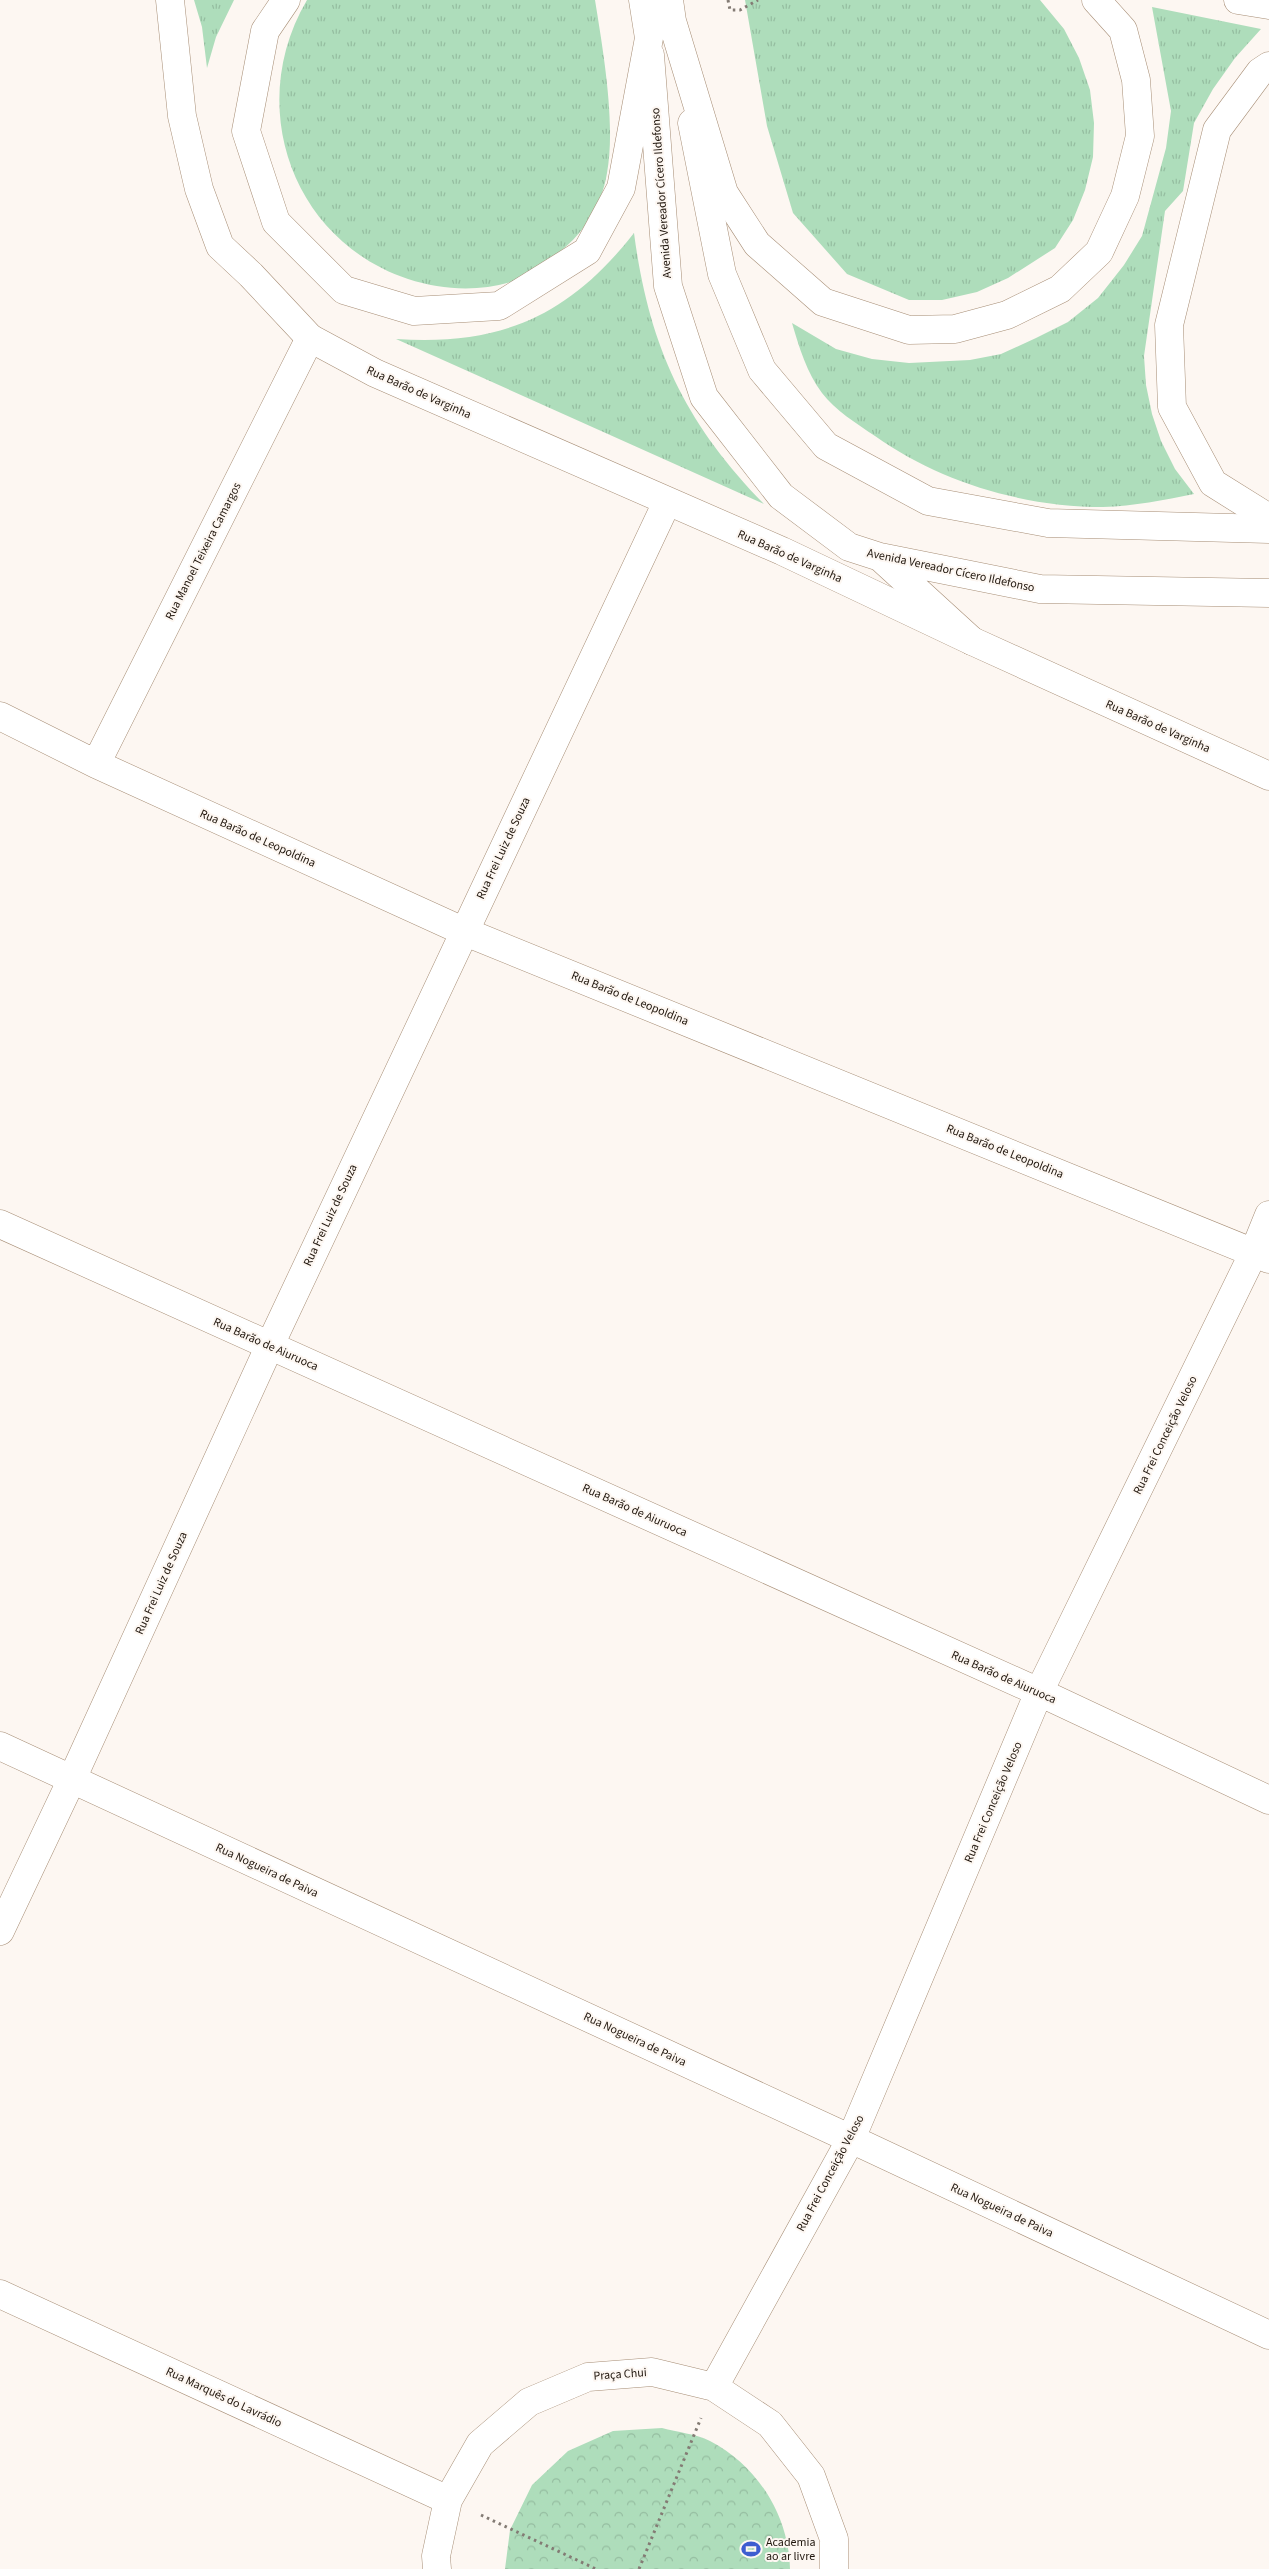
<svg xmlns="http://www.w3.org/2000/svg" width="1269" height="2569" font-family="'Source Sans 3',sans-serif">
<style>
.grass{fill:url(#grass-tufts)}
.park{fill:url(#park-crowns)}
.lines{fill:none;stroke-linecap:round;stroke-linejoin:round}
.minor-casing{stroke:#a78e76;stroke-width:29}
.tertiary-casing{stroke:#a78e76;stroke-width:29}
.secondary-casing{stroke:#a78e76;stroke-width:29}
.primary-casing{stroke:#a78e76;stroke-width:29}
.motorway-casing{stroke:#a78e76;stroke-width:29}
.path{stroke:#837b74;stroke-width:3;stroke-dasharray:2.5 4;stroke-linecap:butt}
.minor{stroke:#fff;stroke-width:28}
.tertiary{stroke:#fff;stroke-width:28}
.secondary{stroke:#fff;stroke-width:28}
.primary{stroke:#fff;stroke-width:28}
.motorway{stroke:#fff;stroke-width:28}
.labels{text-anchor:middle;stroke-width:4;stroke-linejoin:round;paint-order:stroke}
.street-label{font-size:12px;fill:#1f150c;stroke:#fdf7f2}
.poi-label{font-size:12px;fill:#1f150c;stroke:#fdf7f2;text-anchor:start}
</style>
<defs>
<pattern id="grass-tufts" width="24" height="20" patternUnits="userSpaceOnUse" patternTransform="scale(1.25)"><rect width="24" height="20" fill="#aeddbb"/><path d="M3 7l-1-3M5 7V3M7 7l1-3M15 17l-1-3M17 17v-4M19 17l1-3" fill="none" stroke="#95bda0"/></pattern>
<pattern id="park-crowns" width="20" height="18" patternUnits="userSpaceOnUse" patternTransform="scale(1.25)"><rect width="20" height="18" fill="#aeddbb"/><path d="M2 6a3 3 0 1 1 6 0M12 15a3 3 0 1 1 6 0" fill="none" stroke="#95bda0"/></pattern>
</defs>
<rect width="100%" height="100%" fill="#fdf7f2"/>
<path class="grass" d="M194 0H234L216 37 207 68 202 27Z
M307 0H595C603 50 616 124 607 173 601 211 577 243 545 262 534 269 523 278 511 282 477 292 442 290 408 279 291 240 245 105 307 0Z
M745 0H1040L1064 29 1079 58 1090 90 1094 123 1093 157 1085 190 1073 220 1055 248 1008 278 977 292 942 300H909L847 274 793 213 767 126Z
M1152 7 1261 29 1235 58 1213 89 1194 123 1183 191 1165 211 1144 356 1146 385 1152 414 1161 441 1175 469 1194 494C1164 500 1134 506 1103 507 1023 507 940 482 875 436 857 424 835 410 822 393 807 373 799 347 792 323L836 349 872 359 909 363 970 360 1001 354 1036 338 1068 322 1098 298 1124 265 1142 236 1166 148 1171 111Z
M634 233C649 346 684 422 764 504L396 339C501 346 569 316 634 233Z"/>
<path class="park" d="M662 2428C677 2432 696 2434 710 2441 758 2466 789 2516 790 2569H505L510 2530 532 2485 568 2451 613 2431Z"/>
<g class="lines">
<g class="minor-casing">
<path id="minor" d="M0 716 96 764 463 931 1269 1259
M96 764 310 338 375 373 782 551 972 641 1269 776
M0 1224 1039 1692 1269 1800
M0 1746 851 2139 1269 2335
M0 2294 448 2500
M714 2387 851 2139 1039 1692 1254 1252 1269 1215
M437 2569 436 2556 448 2500 480 2444 529 2402 588 2377 652 2372 714 2387 770 2424 811 2476 834 2539V2569"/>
</g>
<g class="tertiary-casing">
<path id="tertiary" d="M0 1931 72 1779 270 1345 667 502"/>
</g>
<g class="secondary-casing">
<path id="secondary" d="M650 55 668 286 704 397 781 496 849 547 880 557 1040 589 1269 593
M692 123 722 274 762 370 826 446 928 501 1048 523 1269 529
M880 557 972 641"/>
</g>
<g class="primary-casing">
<path id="primary" d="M170 0 182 116 199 189 220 246 251 275 310 338
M1238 0 1269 5
M1269 66 1260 72 1217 130 1169 325 1172 407 1213 483 1269 518"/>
</g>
<g class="motorway-casing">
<path id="motorway" d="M286 0 265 31 246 131 276 222 344 290 414 311 499 306 587 251 621 188 649 38 643 0
M669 0 672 21 724 193 757 244 823 302 909 330 955 329 1007 315 1060 289 1099 252 1125 196 1140 136 1136 80 1123 30 1096 0"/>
</g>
<path class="path" d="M728 0 730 10H740L758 0
M481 2515 596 2569
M639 2569 701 2418"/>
<use href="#minor" class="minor"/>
<use href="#tertiary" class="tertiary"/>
<use href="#secondary" class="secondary"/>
<use href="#primary" class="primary"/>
<use href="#motorway" class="motorway"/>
</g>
<defs>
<g id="stadium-bare" transform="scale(1.5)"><path d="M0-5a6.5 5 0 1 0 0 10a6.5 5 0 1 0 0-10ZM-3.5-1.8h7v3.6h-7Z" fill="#3e5dd0" stroke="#fdf7f2" stroke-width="2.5" paint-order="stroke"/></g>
</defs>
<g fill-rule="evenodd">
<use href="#stadium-bare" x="751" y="2549"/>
</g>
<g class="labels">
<g class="street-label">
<text transform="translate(661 193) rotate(-94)" y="4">Avenida Vereador Cícero Ildefonso</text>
<text transform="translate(419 392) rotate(24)" y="4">Rua Barão de Varginha</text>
<text transform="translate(203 551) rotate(-63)" y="4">Rua Manoel Teixeira Camargos</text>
<text transform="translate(790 556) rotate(24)" y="4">Rua Barão de Varginha</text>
<text transform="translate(951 570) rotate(12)" y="4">Avenida Vereador Cícero Ildefonso</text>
<text transform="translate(1158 726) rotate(24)" y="4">Rua Barão de Varginha</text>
<text transform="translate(258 838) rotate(24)" y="4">Rua Barão de Leopoldina</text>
<text transform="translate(503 848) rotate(-65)" y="4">Rua Frei Luiz de Souza</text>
<text transform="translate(630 998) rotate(22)" y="4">Rua Barão de Leopoldina</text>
<text transform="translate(1005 1151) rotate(22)" y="4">Rua Barão de Leopoldina</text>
<text transform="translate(330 1215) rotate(-65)" y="4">Rua Frei Luiz de Souza</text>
<text transform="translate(266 1344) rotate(24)" y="4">Rua Barão de Aiuruoca</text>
<text transform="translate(1165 1435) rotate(-64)" y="4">Rua Frei Conceição Veloso</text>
<text transform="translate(635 1510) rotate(24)" y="4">Rua Barão de Aiuruoca</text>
<text transform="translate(161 1583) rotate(-66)" y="4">Rua Frei Luiz de Souza</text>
<text transform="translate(1004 1677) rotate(24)" y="4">Rua Barão de Aiuruoca</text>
<text transform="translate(993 1802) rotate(-67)" y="4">Rua Frei Conceição Veloso</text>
<text transform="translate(267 1870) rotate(25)" y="4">Rua Nogueira de Paiva</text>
<text transform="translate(635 2039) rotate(25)" y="4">Rua Nogueira de Paiva</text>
<text transform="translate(830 2173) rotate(-62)" y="4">Rua Frei Conceição Veloso</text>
<text transform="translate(1002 2210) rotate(25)" y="4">Rua Nogueira de Paiva</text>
<text transform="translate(620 2374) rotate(-4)" y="4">Praça Chui</text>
<text transform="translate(224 2397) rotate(25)" y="4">Rua Marquês do Lavrádio</text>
</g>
<g class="poi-label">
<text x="766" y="2546">Academia<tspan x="766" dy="14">ao ar livre</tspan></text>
</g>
</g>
</svg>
